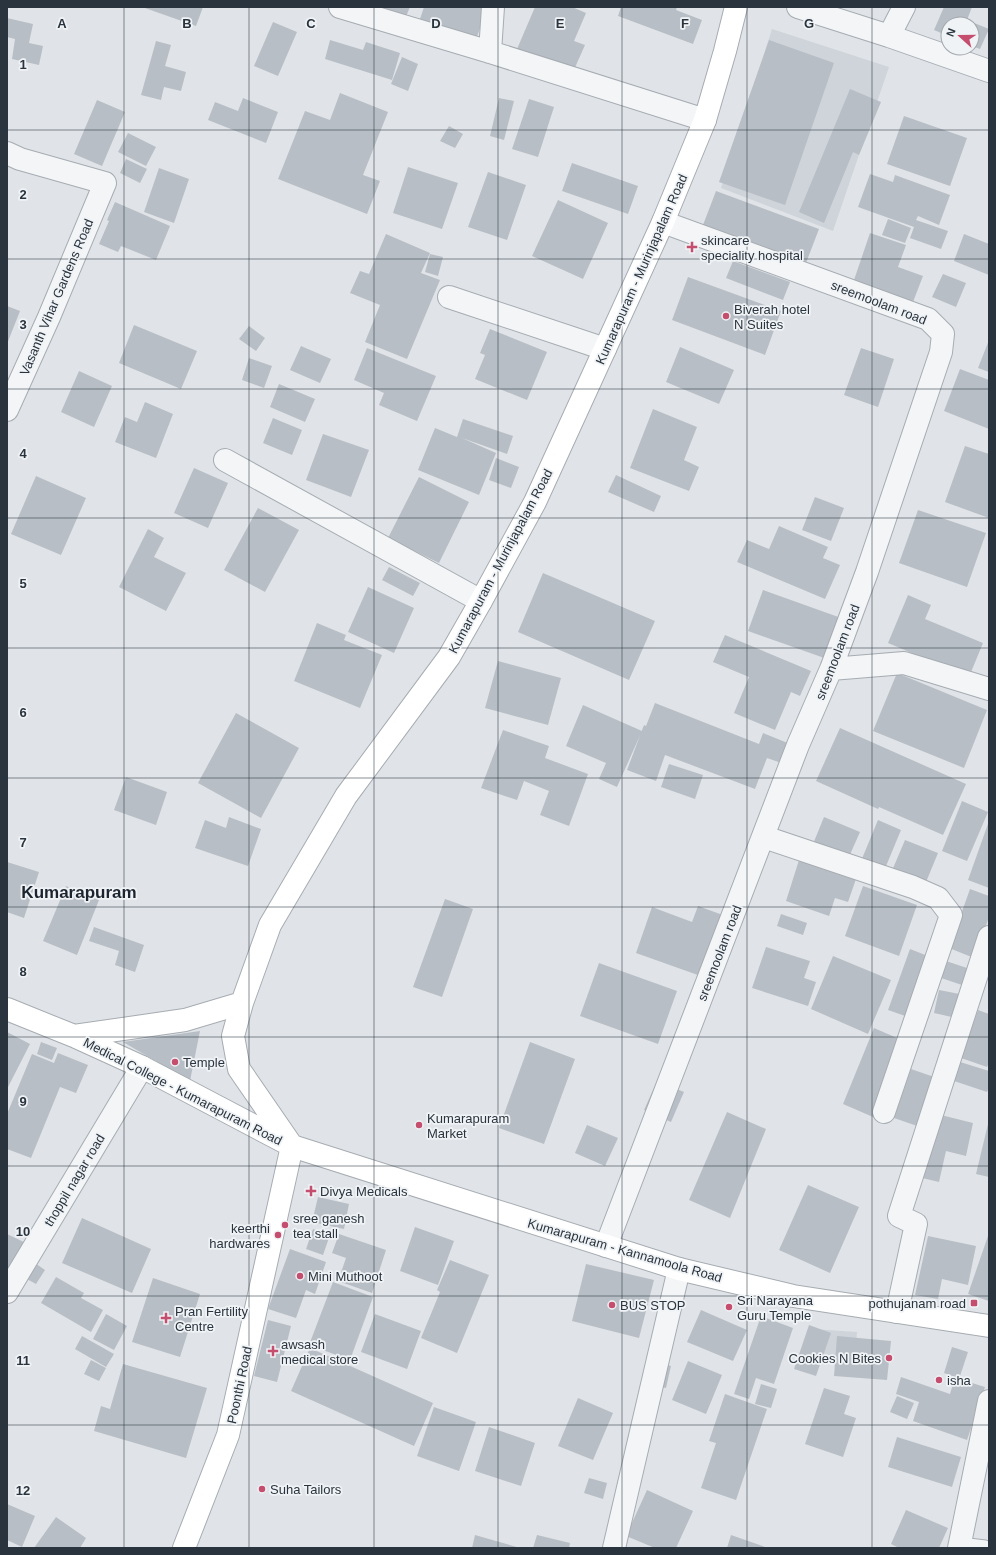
<svg xmlns="http://www.w3.org/2000/svg" width="996" height="1555" font-family="Arial,sans-serif">
<style>
.built{fill:#ced4da}
.building{fill:#b8bec5}
.lines{fill:none;stroke-linecap:round;stroke-linejoin:round}
.service-casing{stroke:#a6acb2;stroke-width:17}
.minor-casing{stroke:#a6acb2;stroke-width:24}
.secondary-casing{stroke:#a6acb2;stroke-width:24}
.service{stroke:#f3f5f7;stroke-width:15}
.minor{stroke:#f3f5f7;stroke-width:22}
.secondary{stroke:#fff;stroke-width:22}
.grid{fill:none;stroke:#2a343e;stroke-width:1;stroke-opacity:0.55}
.poi-dot{fill:#c54d6e;stroke:#f0f3f6;stroke-width:1.5}
.labels{text-anchor:middle;stroke-width:3.5;stroke-linejoin:round;paint-order:stroke}
.poi-label{font-size:13px;fill:#2a343e;stroke:#f0f3f6;text-anchor:start}
.street-label{font-size:13px;fill:#2a343e;stroke:#f0f3f6}
.district-label{font-size:17px;font-weight:bold;fill:#1c252f;stroke:#f0f3f6}
.grid-label{font-size:13px;text-anchor:middle;font-weight:bold;fill:#2a343e;stroke:#f0f3f6;stroke-width:3.5;stroke-linejoin:round;paint-order:stroke}
</style>
<rect width="100%" height="100%" fill="#e0e4e8"/>
<path class="built" d="M772 29 889 67 833 231 721 188Z
M813 1329 857 1332 854 1365 808 1360Z"/>
<path class="building" d="M142 7H203L196 26Z
M375 7H410L404 21Z
M424 7H487L477 37 420 19Z
M535 7H572L586 13 574 41 585 45 573 72 517 49Z
M621 7H677L676 10 702 20 693 44 618 16Z
M944 7H972L967 20 989 29 980 49 972 46V24H948V36L934 30Z
M7 18 33 24 29 43 43 46 39 65 12 59 15 39 7 37Z
M273 22 297 32 278 76 254 66Z
M330 40 363 50 366 42 400 53 392 80 325 59Z
M769 40 834 63 785 205 719 182Z
M156 41 171 45 165 66 186 72 181 91 164 87 161 100 141 95Z
M402 57 418 64 408 91 391 84Z
M850 89 881 102 859 155 853 152 824 223 799 212Z
M340 93 388 112 363 175 380 181 367 214 278 179 305 111 330 120Z
M243 98 278 112 266 143 208 120 215 102 238 111Z
M499 98 514 101 504 140 490 136Z
M529 99 554 107 538 157 512 149Z
M97 100 125 112 102 166 74 154Z
M904 116 967 138 950 186 887 164Z
M449 126 463 134 455 148 440 141Z
M128 133 156 147 146 166 118 152Z
M126 159 147 169 140 183 120 173Z
M572 163 638 186 628 214 562 191Z
M408 167 458 183 442 229 393 213Z
M159 168 189 179 174 223 144 212Z
M488 172 526 185 507 240 468 227Z
M870 174 893 182 895 175 950 195 939 225 918 216 916 220 948 231 941 249 910 238 914 227 858 207Z
M716 191 819 229 806 263 703 225Z
M558 200 608 223 583 279 532 256Z
M115 202 170 226 156 260 121 246 118 252 99 244 109 221 107 220Z
M888 219 911 228 905 243 882 235Z
M870 233 906 245 898 267 923 276 913 302 854 280Z
M386 234 430 253 421 273 440 280 407 359 365 342 380 305 350 293 360 271 369 274Z
M964 234 989 244V275L954 261Z
M430 254 443 257 438 276 425 272Z
M733 261 790 282 783 300 726 278Z
M943 274 966 283 956 307 932 297Z
M688 277 781 311 765 355 672 320Z
M7 306 20 311 7 344Z
M134 325 197 351 181 389 119 363Z
M249 326 265 338 256 351 239 339Z
M490 329 547 352 527 400 475 379 485 355 480 353Z
M989 340V372L978 368Z
M301 346 331 359 320 383 290 370Z
M680 347 734 370 719 404 666 382Z
M367 348 436 376 417 421 379 405 384 393 354 380Z
M861 348 894 359 878 407 844 395Z
M249 358 272 366 264 388 242 380Z
M960 369 989 380V429L944 411Z
M79 371 112 386 94 427 61 412Z
M279 384 315 399 305 422 270 407Z
M145 402 173 414 156 458 115 442 125 417 137 422Z
M653 409 697 427 684 460 699 467 689 491 630 468Z
M273 418 302 430 292 455 263 443Z
M463 419 513 436 507 454 462 438 496 453 479 495 418 470 435 428 457 437Z
M323 434 369 450 351 497 306 480Z
M965 446 989 454V518L945 502Z
M496 458 519 467 511 488 489 480Z
M194 468 228 483 208 528 174 513Z
M616 475 661 496 654 512 608 492Z
M36 476 86 498 61 555 11 534Z
M419 477 469 502 439 563 388 538Z
M815 497 844 508 831 541 802 530Z
M258 508 299 530 265 592 224 570Z
M918 510 986 533 967 587 899 563Z
M779 526 828 547 823 558 840 565 825 599 737 562 747 540 769 549Z
M148 529 164 538 154 557 186 573 166 611 119 587Z
M389 567 420 583 413 596 382 580Z
M543 573 655 621 629 680 518 632Z
M368 587 414 608 394 653 348 632Z
M763 590 844 619 830 660 748 631Z
M908 595 931 605 925 619 983 643 969 677 888 643Z
M317 623 346 635 344 640 382 655 360 708 294 681Z
M725 635 811 671 800 696 791 692 775 730 734 713 749 677 713 662Z
M498 661 561 678 548 725 485 708Z
M897 673 987 710 964 768 873 731Z
M655 703 759 744 763 733 795 746 787 765 767 758 755 789 665 755 656 781 627 770 644 725 646 726Z
M583 705 642 731 617 787 599 779 606 763 566 746Z
M236 713 299 748 261 818 198 783Z
M840 728 966 784 943 835 879 807 878 809 816 781Z
M503 730 549 746 545 758 588 774 569 826 540 815 549 791 524 781 517 800 481 788Z
M669 764 703 775 695 799 661 787Z
M126 777 167 792 156 825 114 810Z
M962 801 988 812 967 861 942 851Z
M229 817 261 829 248 866 195 848 205 820 226 828Z
M824 817 860 832 848 859 813 844Z
M878 820 901 830 884 871 861 861Z
M989 821V888L968 880Z
M905 840 938 853 924 887 891 873Z
M799 860 856 879 848 902 835 898 829 916 786 901Z
M7 862 39 872 24 918 7 912Z
M66 886 99 900 77 955 43 941Z
M863 886 917 905 899 956 845 936Z
M970 889 989 896V917L974 958 949 948Z
M445 899 473 909 442 997 413 987Z
M698 906 731 918 709 979 636 953 652 907 692 922Z
M781 914 807 923 803 935 777 926Z
M94 927 144 945 135 972 115 965 119 951 89 941Z
M766 947 810 961 804 978 816 982 808 1006 752 988Z
M910 949 933 958 911 1018 888 1010Z
M833 956 891 980 868 1034 811 1009Z
M943 960 973 970 968 987 938 977Z
M599 963 677 991 658 1044 580 1016Z
M939 990 970 996 965 1020 934 1013Z
M978 1010 989 1014V1063L987 1067 961 1058Z
M874 1028 904 1041 873 1117 843 1104Z
M200 1031 190 1081 123 1042Z
M7 1032 30 1044 7 1089Z
M41 1042 57 1048 52 1060 37 1054Z
M530 1042 575 1059 544 1144 499 1128Z
M58 1053 88 1065 76 1093 60 1087 31 1158 7 1149V1114L32 1054 54 1063Z
M957 1061 989 1071V1087L987 1092 951 1080Z
M911 1069 940 1079 923 1128 894 1118Z
M657 1081 684 1092 671 1122 644 1110Z
M727 1112 766 1129 730 1218 689 1200Z
M933 1113 973 1123 966 1156 946 1151 939 1182 918 1177Z
M988 1124H989V1177L976 1174Z
M587 1125 618 1138 605 1166 575 1153Z
M808 1185 859 1207 830 1273 779 1250Z
M318 1197 349 1204 344 1229 312 1222Z
M82 1218 151 1249 132 1293 62 1263Z
M415 1227 454 1241 438 1285 400 1271Z
M313 1229 330 1235 323 1255 306 1249Z
M989 1233V1301L968 1294Z
M7 1234 30 1245 7 1295Z
M339 1234 386 1250 372 1293 338 1281 346 1258 332 1253Z
M928 1236 976 1246 968 1285 942 1279 938 1299 915 1295Z
M290 1249 326 1262 315 1294 306 1290 296 1318 268 1309Z
M450 1260 489 1275 457 1353 421 1338 440 1292 437 1290Z
M35 1263 45 1270 36 1284 25 1278Z
M586 1264 654 1280 639 1338 572 1321Z
M56 1277 84 1293 81 1298 103 1310 91 1332 41 1303Z
M153 1278 200 1294 180 1357 132 1342Z
M333 1282 373 1297 350 1360 309 1345Z
M701 1310 747 1330 733 1361 687 1342Z
M106 1314 127 1326 114 1350 93 1339Z
M375 1314 421 1331 407 1369 361 1352Z
M761 1316 793 1328 774 1384 756 1378 749 1399 734 1394Z
M268 1320 291 1326 277 1382 254 1376Z
M809 1325 831 1333 816 1376 794 1369Z
M82 1336 114 1354 106 1367 75 1349Z
M837 1336 891 1341 887 1380 834 1376Z
M952 1347 968 1352 959 1379 985 1387 967 1440 913 1421 919 1402 896 1394 901 1377 950 1394 955 1377 944 1373Z
M310 1348 433 1403 414 1446 291 1391Z
M91 1360 106 1368 99 1381 84 1374Z
M688 1361 722 1375 706 1414 672 1400Z
M658 1362 671 1366 666 1388 653 1385Z
M123 1364 207 1388 186 1458 94 1431 101 1406 110 1409Z
M761 1384 777 1389 771 1408 755 1404Z
M824 1388 850 1396 844 1414 856 1418 843 1457 805 1444Z
M725 1394 767 1409 736 1500 701 1488 716 1443 709 1441Z
M897 1396 914 1403 907 1419 890 1412Z
M578 1398 613 1413 593 1460 558 1446Z
M434 1407 476 1422 459 1471 417 1456Z
M489 1427 535 1443 521 1486 475 1471Z
M897 1437 961 1457 952 1487 888 1467Z
M589 1478 607 1483 603 1499 584 1493Z
M647 1490 693 1511 676 1548H655L626 1536Z
M7 1504 35 1516 22 1547 7 1540Z
M906 1510 948 1528 939 1548H899L891 1544Z
M56 1517 86 1538 80 1548H34Z
M475 1535 520 1548H472Z
M537 1535 570 1543 569 1548H533Z
M731 1535 768 1548H727Z"/>
<g class="lines">
<g class="service-casing">
<path id="service" d="M960 1545 985 1548"/>
</g>
<g class="minor-casing">
<path id="minor" d="M340 7 490 52 705 120
M798 7 889 36 989 71
M889 36 904 7
M490 52 493 7
M7 153 20 159 105 183 49 317 7 410
M449 297 605 349
M225 460 481 601
M831 669 904 663 989 689
M764 837 913 887 938 898 951 915 884 1112
M606 1246 798 745 831 669 867 572 941 352 943 334 928 319 663 222
M7 1292 142 1067
M897 1312 916 1224 899 1216 989 937
M614 1548 679 1269
M959 1548 989 1401"/>
</g>
<g class="secondary-casing">
<path id="secondary" d="M7 1009 74 1036 142 1067 292 1146 679 1269 793 1296 989 1326
M74 1036 185 1020 242 1003
M292 1146 239 1069 233 1036 242 1003 270 925 346 796 449 657 481 601 535 502 663 222 705 120 725 51 736 7
M184 1548 228 1435 292 1146"/>
</g>
<use href="#service" class="service"/>
<use href="#minor" class="minor"/>
<use href="#secondary" class="secondary"/>
</g>
<path class="grid" d="M124 7V1548M249 7V1548M374 7V1548M498 7V1548M622 7V1548M747 7V1548M872 7V1548M7 130H989M7 259H989M7 389H989M7 518H989M7 648H989M7 778H989M7 907H989M7 1037H989M7 1166H989M7 1296H989M7 1425H989"/>
<g class="poi-dot">
<path d="M690 241h4v4h4v4h-4v4h-4v-4h-4v-4h4z"/>
<circle cx="726" cy="316" r="4"/>
<circle cx="175" cy="1062" r="4"/>
<circle cx="419" cy="1125" r="4"/>
<path d="M309 1185h4v4h4v4h-4v4h-4v-4h-4v-4h4z"/>
<circle cx="285" cy="1225" r="4"/>
<circle cx="278" cy="1235" r="4"/>
<circle cx="300" cy="1276" r="4"/>
<rect x="970" y="1299" width="8" height="8" rx="2"/>
<circle cx="612" cy="1305" r="4"/>
<circle cx="729" cy="1307" r="4"/>
<path d="M164 1312h4v4h4v4h-4v4h-4v-4h-4v-4h4z"/>
<path d="M271 1345h4v4h4v4h-4v4h-4v-4h-4v-4h4z"/>
<circle cx="889" cy="1358" r="4"/>
<circle cx="939" cy="1380" r="4"/>
<circle cx="262" cy="1489" r="4"/>
</g>
<g class="labels">
<g class="poi-label">
<text x="701" y="245">skincare<tspan x="701" dy="15">speciality hospital</tspan></text>
<text x="734" y="314">Biverah hotel<tspan x="734" dy="15">N Suites</tspan></text>
<text x="183" y="1067">Temple</text>
<text x="427" y="1123">Kumarapuram<tspan x="427" dy="15">Market</tspan></text>
<text x="320" y="1196">Divya Medicals</text>
<text x="293" y="1223">sree ganesh<tspan x="293" dy="15">tea stall</tspan></text>
<text x="270" y="1233" text-anchor="end">keerthi<tspan x="270" dy="15">hardwares</tspan></text>
<text x="308" y="1281">Mini Muthoot</text>
<text x="737" y="1305">Sri Narayana<tspan x="737" dy="15">Guru Temple</tspan></text>
<text x="966" y="1308" text-anchor="end">pothujanam road</text>
<text x="620" y="1310">BUS STOP</text>
<text x="175" y="1316">Pran Fertility<tspan x="175" dy="15">Centre</tspan></text>
<text x="281" y="1349">awsash<tspan x="281" dy="15">medical store</tspan></text>
<text x="881" y="1363" text-anchor="end">Cookies N Bites</text>
<text x="947" y="1385">isha</text>
<text x="270" y="1494">Suha Tailors</text>
</g>
<g class="street-label">
<text transform="translate(641 269) rotate(-66)" y="5">Kumarapuram - Murinjapalam Road</text>
<text transform="translate(56 297) rotate(-67)" y="5">Vasanth Vihar Gardens Road</text>
<text transform="translate(879 302) rotate(21)" y="5">sreemoolam road</text>
<text transform="translate(500 561) rotate(-62)" y="5">Kumarapuram - Murinjapalam Road</text>
<text transform="translate(837 652) rotate(-69)" y="5">sreemoolam road</text>
<text transform="translate(719 953) rotate(-69)" y="5">sreemoolam road</text>
<text transform="translate(183 1091) rotate(27)" y="5">Medical College - Kumarapuram Road</text>
<text transform="translate(74 1180) rotate(-59)" y="5">thoppil nagar road</text>
<text transform="translate(625 1250) rotate(16)" y="5">Kumarapuram - Kannamoola Road</text>
<text transform="translate(239 1385) rotate(-78)" y="5">Poonthi Road</text>
</g>
<g class="district-label">
<text x="79" y="898">Kumarapuram</text>
</g>
</g>
<g class="grid-label">
<text x="62" y="28">A</text>
<text x="187" y="28">B</text>
<text x="311" y="28">C</text>
<text x="436" y="28">D</text>
<text x="560" y="28">E</text>
<text x="685" y="28">F</text>
<text x="809" y="28">G</text>
<text x="23" y="69">1</text>
<text x="23" y="199">2</text>
<text x="23" y="329">3</text>
<text x="23" y="458">4</text>
<text x="23" y="588">5</text>
<text x="23" y="717">6</text>
<text x="23" y="847">7</text>
<text x="23" y="976">8</text>
<text x="23" y="1106">9</text>
<text x="23" y="1236">10</text>
<text x="23" y="1365">11</text>
<text x="23" y="1495">12</text>
</g>
<rect width="996" height="1555" fill="none" stroke="#2a343e" stroke-width="16"/>
<g transform="translate(960 36) rotate(291)"><circle r="19" fill="#f0f3f6" stroke="#a1a7ac"/>
<path d="M0-3L7 15L0 10L-7 15Z" fill="#c54d6e"/>
<text y="-6" font-size="11" font-weight="bold" text-anchor="middle" fill="#2a343e">N</text>
</g>
</svg>
